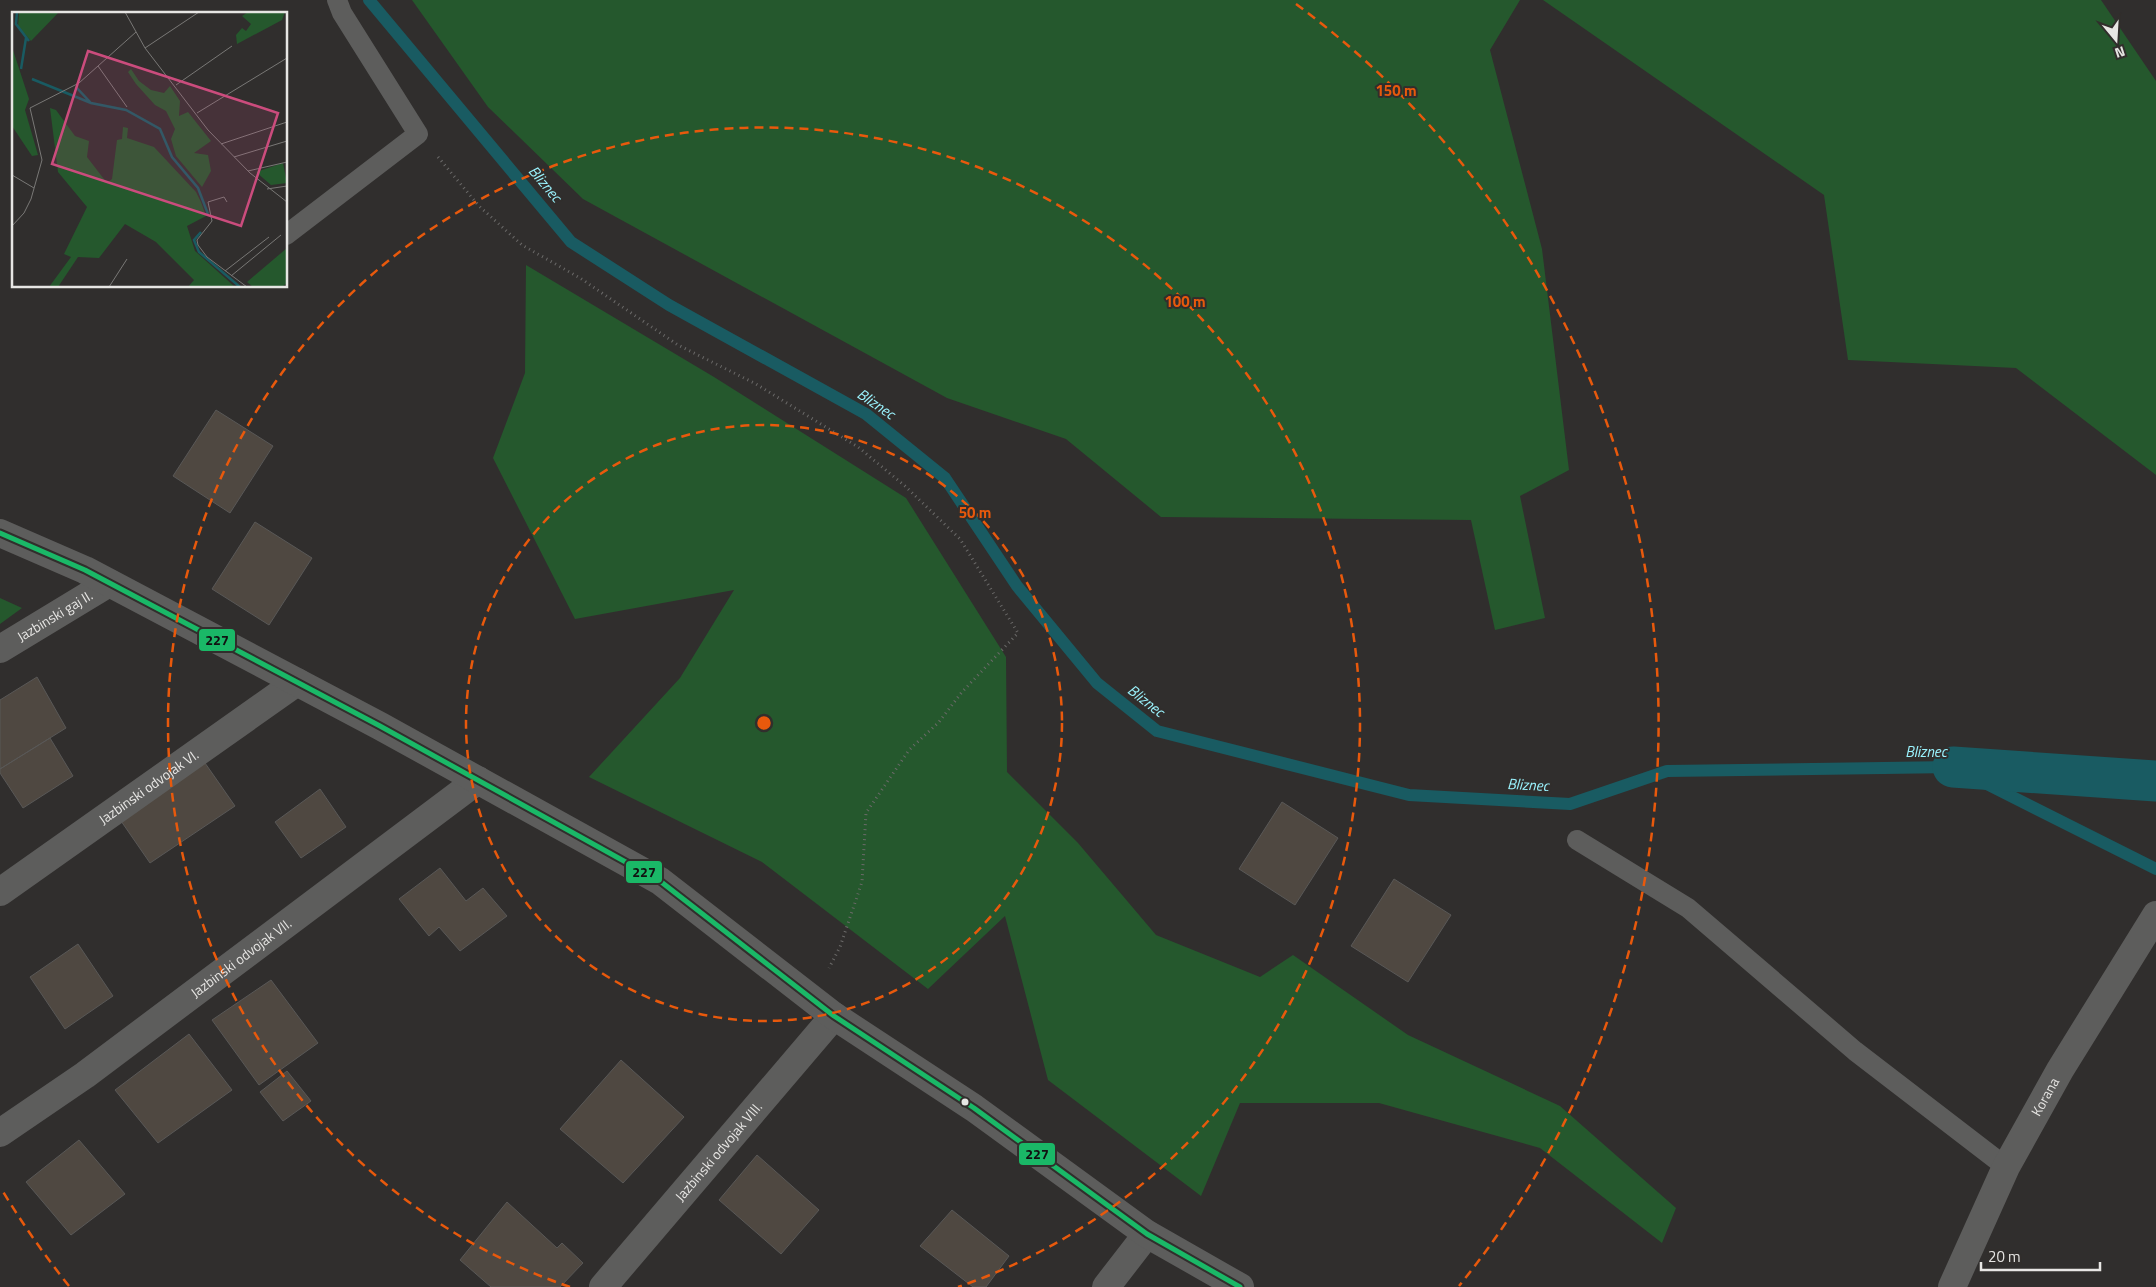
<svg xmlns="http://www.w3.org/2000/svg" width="2156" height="1287" font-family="'Titillium Web',sans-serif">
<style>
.green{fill:#25582d}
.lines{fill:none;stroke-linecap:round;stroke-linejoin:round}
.stream{stroke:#195b62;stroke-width:12}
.canal{stroke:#195b62;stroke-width:41}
.building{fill:#4f4841;stroke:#595857}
.path{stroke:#6b6a69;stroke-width:3;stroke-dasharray:1 4;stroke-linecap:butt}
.service{stroke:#5d5d5c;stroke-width:20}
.minor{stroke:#5d5d5c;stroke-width:28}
.tertiary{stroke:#5d5d5c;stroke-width:28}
.bus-1-casing{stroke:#312e2c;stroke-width:9}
.bus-1{stroke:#1ab867;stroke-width:5}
.ring{fill:none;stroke:#e8590c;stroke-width:2.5;stroke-dasharray:9 6}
.bus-dot{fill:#e7e6e4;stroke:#312e2c;stroke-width:2}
.labels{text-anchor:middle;stroke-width:4;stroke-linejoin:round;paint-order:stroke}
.street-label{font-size:14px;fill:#e7e6e4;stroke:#312e2c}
.water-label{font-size:15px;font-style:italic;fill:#9bf4ff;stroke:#312e2c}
.inset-river{fill:none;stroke:#195b62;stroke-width:2.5}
.inset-road{fill:none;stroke:#797876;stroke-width:1}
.view{fill:#cb4c7d;fill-opacity:0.15;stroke:#cb4c7d;stroke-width:2.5}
.inset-edge{fill:none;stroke:#e7e6e4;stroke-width:2.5}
.centre{fill:#e8590c;stroke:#312e2c;stroke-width:2.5}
.ring-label{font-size:15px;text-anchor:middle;font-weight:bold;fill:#e8590c;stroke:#312e2c;stroke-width:4;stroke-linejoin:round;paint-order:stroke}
.line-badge{stroke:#312e2c;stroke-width:2}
.pale-badge-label{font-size:14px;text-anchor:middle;font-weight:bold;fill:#111}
</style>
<rect width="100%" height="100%" fill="#302e2d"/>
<path class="green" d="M412 0H1520L1490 50 1542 249 1569 470 1520 496 1545 618 1495 630 1471 520 1161 517 1066 439 947 398 583 199 488 107Z
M1543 0H2101L2156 81V475L2016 368 1848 360 1824 195Z
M526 265 714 377 906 498 1006 657 1007 772 1078 843 1156 935 1260 977 1293 955 1408 1035 1560 1106 1676 1208 1662 1243 1540 1148 1379 1103H1240L1201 1196 1048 1080 1005 916 928 989 762 862 589 777 680 678 734 590 575 619 493 458 525 373Z
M0 598 22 608 0 624Z"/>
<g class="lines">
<path class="stream" d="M369 0 571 242 669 305 866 414 945 478 1017 586 1097 683 1157 731 1409 795 1570 804 1667 771 1953 767 2156 869"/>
<path class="canal" d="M1953 767 2156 781"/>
</g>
<path class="building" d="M216 410 273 446 230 513 173 476Z
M255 522 312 558 269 625 212 589Z
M37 677 66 728 0 769V700Z
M50 738 73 776 23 808 0 773V769Z
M205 763 235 806 150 863 121 821Z
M320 789 346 827 301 858 275 822Z
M1282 802 1338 838 1295 905 1239 869Z
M440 868 466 901 483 888 507 916 460 951 439 927 429 936 399 899Z
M1394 879 1451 915 1408 982 1351 946Z
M78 944 113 996 65 1029 30 977Z
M271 980 318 1043 259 1085 212 1020Z
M189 1034 232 1090 158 1143 115 1090Z
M621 1060 684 1117 623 1183 560 1129Z
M287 1071 311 1101 283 1121 260 1092Z
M79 1140 125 1194 71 1235 26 1182Z
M757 1155 819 1210 781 1254 719 1200Z
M507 1202 557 1248 562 1243 583 1263 560 1287H491L460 1260Z
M952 1210 1009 1256 986 1287H973L920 1246Z"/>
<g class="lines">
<path class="path" d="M438 157 479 206 522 245 580 278 678 345 756 384 858 447 905 486 960 539 1018 633 962 692 939 722 909 750 866 813 862 882 840 947 829 968"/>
<path class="service" d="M286 235 418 134 342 13 337 0
M1577 840 1688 908 1855 1051 2006 1167"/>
<g class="minor">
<path id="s1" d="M0 649 109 583"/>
<path id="s2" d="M0 892 297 682"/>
<path id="s3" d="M0 1133 85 1075 478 780"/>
<path id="s4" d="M603 1287 834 1016"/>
<path d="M1106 1287 1147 1234"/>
<path id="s5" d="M1952 1287 2006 1167 2060 1070 2156 915"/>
</g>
<path class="tertiary" d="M0 533 85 570 380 726 660 881 834 1016 974 1108 1147 1234 1240 1287"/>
<g class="bus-1-casing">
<path id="bus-1" d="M0 533 85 570 380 726 660 881 834 1016 974 1108 1147 1234 1240 1287"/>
</g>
<use href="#bus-1" class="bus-1"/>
</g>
<g class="ring">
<circle cx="764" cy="723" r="298"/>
<path d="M570 1287A596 596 0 1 1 958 1287"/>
<path d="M69 1286A894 894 0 0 1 2 1190M1296 4A894 894 0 0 1 1459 1286"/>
</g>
<circle class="bus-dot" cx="965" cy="1102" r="4.5"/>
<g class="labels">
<g class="street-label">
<text dy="5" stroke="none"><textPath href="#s1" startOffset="64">Jazbinski gaj II.</textPath></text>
<text dy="5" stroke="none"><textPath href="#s2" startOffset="182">Jazbinski odvojak VI.</textPath></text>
<text dy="5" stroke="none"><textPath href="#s3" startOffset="298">Jazbinski odvojak VII.</textPath></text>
<text dy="5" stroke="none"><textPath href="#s5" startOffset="212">Korana</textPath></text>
<text dy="5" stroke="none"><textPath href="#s4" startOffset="178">Jazbinski odvojak VIII.</textPath></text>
</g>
<g class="water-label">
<text transform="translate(545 184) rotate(50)" y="5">Bliznec</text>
<text transform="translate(876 404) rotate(34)" y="5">Bliznec</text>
<text transform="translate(1146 701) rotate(38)" y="5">Bliznec</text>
<text x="1926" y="757">Bliznec</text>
<text transform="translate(1528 785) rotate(3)" y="5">Bliznec</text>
</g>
</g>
<g transform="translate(12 12)">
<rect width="275" height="275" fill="#302e2d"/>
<path d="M7 0H47L19 29 6 14ZM236 0H273L270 8 225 32 224 23 230 16 234 19 239 12 230 4ZM0 35 17 87 13 98 26 143 20 144 0 114ZM119 57 127 69 139 78 152 81 158 74 168 89 167 104 176 100 199 129 182 141 196 143 199 159 190 175 164 144 159 127 163 117 154 99 143 93 124 72 116 60ZM38 96 44 98 63 124 77 129 75 145 95 171 100 167 105 128 110 127 111 115 116 116 115 126 142 135 184 180 189 190 194 204 175 214 183 239 223 275H176L182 268 144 230 113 212 87 246 66 245 46 275H37L59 245 52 242 75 195 46 160ZM271 151 275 171 259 173 244 160ZM275 236V271L270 275H241L235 270Z" fill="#25582d"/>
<path class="inset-river" d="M5 0 4 12 17 29M9 57 14 26M20 67 79 91M64 75 79 91 114 98 148 117 160 145 186 176 196 202M189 220 182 228 187 240 228 275"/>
<path class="inset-road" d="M113 0 133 36 196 118 238 161 275 190M133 36 187 0M86 54 115 95M164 73 220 34M185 101 275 46M209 132 275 110M222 145 275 129M236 159 275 150M0 163 22 176M255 177 275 174M215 190 212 185 196 190 200 209 185 228 186 233 195 245 235 275M0 214 12 201 19 187 30 148 18 96 67 71 124 20M213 259 257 225M219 264 269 223M97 275 115 247"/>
<path class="view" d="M76 39 266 101 229 214 40 152Z"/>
<rect width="275" height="275" class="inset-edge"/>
</g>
<circle cx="764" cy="723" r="8" class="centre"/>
<g class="ring-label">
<text x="1396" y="96">150 m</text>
<text x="1185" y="307">100 m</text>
<text x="975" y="518">50 m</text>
</g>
<g class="line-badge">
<rect x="198" y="628" width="38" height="24" rx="5" fill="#1ab867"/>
<rect x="625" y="860" width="38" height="24" rx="5" fill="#1ab867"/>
<rect x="1018" y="1142" width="38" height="24" rx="5" fill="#1ab867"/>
</g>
<g class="pale-badge-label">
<text x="217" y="645">227</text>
<text x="644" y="877">227</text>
<text x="1037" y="1159">227</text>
</g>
<g transform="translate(2116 40) rotate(162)" stroke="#312e2c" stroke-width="4" paint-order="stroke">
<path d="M0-4L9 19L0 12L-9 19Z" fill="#e7e6e4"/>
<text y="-8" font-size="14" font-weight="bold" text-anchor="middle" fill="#e7e6e4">N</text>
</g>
<path d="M1981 1262v8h119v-8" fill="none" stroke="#e7e6e4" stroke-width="2.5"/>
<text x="1988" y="1262" font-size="15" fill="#e7e6e4" stroke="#312e2c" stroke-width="4" paint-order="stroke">20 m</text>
</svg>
